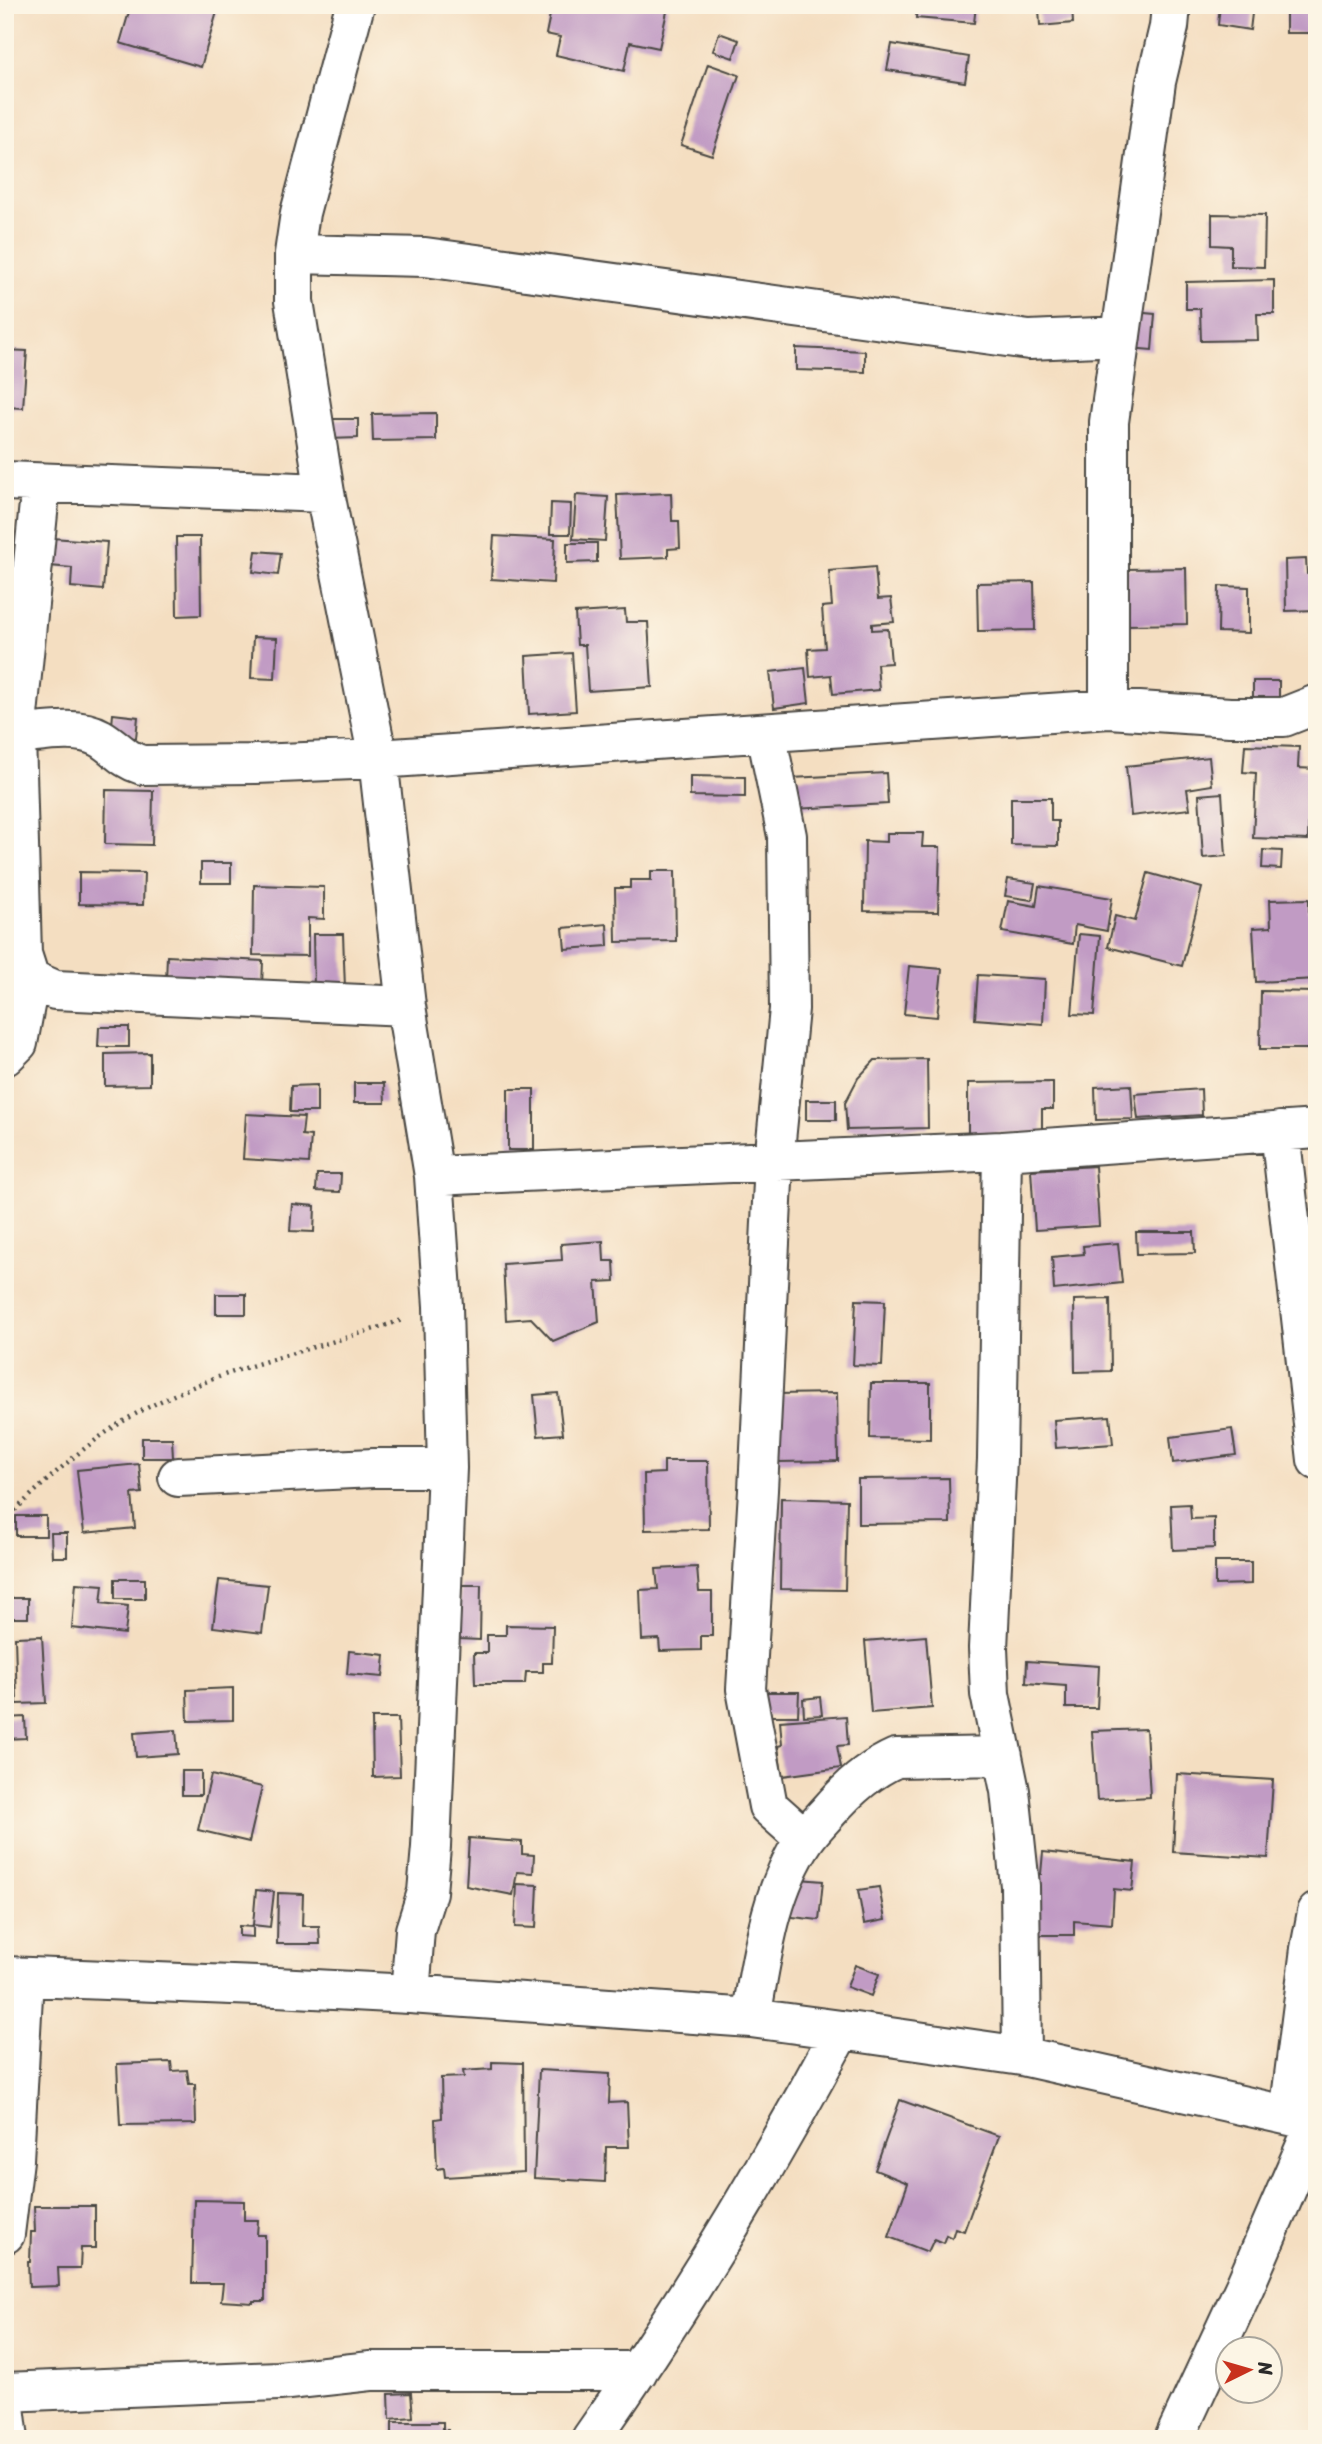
<svg xmlns="http://www.w3.org/2000/svg" width="1322" height="2444" font-family="Sriracha,sans-serif">
<style>
.building{fill:#c19bc4}
.lines{fill:none;stroke-linecap:round;stroke-linejoin:round}
.minor-casing{stroke:#494642;stroke-width:42}
.path{stroke:#494642;stroke-width:4.5;stroke-dasharray:2 5;stroke-linecap:butt}
.minor{stroke:#fff;stroke-width:38}
</style>
<rect width="100%" height="100%" fill="#fcf5e5"/>
<filter id="ink" filterUnits="userSpaceOnUse"><feTurbulence type="fractalNoise" baseFrequency=".0143" numOctaves="2"/><feDisplacementMap in="SourceGraphic" scale="14" xChannelSelector="R" yChannelSelector="G"/><feConvolveMatrix kernelMatrix="1 2 1 2 8 2 1 2 1" color-interpolation-filters="sRGB"/></filter>
<filter id="wash" filterUnits="userSpaceOnUse"><feTurbulence type="fractalNoise" baseFrequency=".00686" numOctaves="4" result="noise"/><feDisplacementMap in="SourceGraphic" scale="28" xChannelSelector="R" yChannelSelector="G"/><feGaussianBlur stdDeviation="1.57" result="paint"/><feColorMatrix in="noise" values="0 0 0 0 0 0 0 0 0 0 0 0 0 0 0 0 0 1.4 0 .05"/><feComposite in="paint" operator="in"/></filter>
<g filter="url(#wash)">
<rect width="100%" height="100%" fill="#f4dec1"/>
<g id="blocks">
<path class="building" d="M131 5H219L201 67 120 43Z
M552 5H658L668 7 659 48 630 42 624 71 556 55 560 37 546 34Z
M917 5 946 8V5H976L974 23 916 18Z
M1072 5 1073 23 1040 26 1039 8Z
M1220 5H1253L1250 30 1218 25Z
M1286 5H1317V33H1286Z
M719 33 739 40 733 58 713 51Z
M892 44 969 57 965 82 887 70Z
M708 64 739 75 712 155 681 145Z
M1212 214 1265 215 1264 267 1231 266V246L1212 245Z
M1274 280V314H1257L1258 340 1201 341 1200 309H1186V282Z
M1133 312 1155 314 1152 350 1129 348Z
M796 348 865 351V372L796 370Z
M5 350 27 351 23 408 5 407Z
M436 413V440L373 441 372 414Z
M327 419H358V438L328 439Z
M671 493 672 521H679L680 548 668 549V557L620 559 617 495Z
M576 495 608 497 605 541 573 539Z
M551 503 571 504 570 534H550Z
M494 536 555 539 553 583 491 579Z
M176 537H200L201 615 177 616Z
M52 538 107 542 103 590 71 587 72 568 50 566Z
M567 543H597V562L567 563Z
M256 551 281 553 278 575 253 572Z
M1306 559 1307 574 1315 573 1317 610 1286 611 1285 560Z
M875 567 878 599 891 598 894 622 872 624V630L888 629 891 663 877 664 879 690 833 694 831 675 810 677 808 649 825 648 822 607 832 606 829 571Z
M1186 568 1187 624 1126 625 1125 569Z
M1034 582 1035 630 978 631 977 583Z
M1219 586 1249 587V633L1218 632Z
M625 610 626 622H648L652 687 588 691 585 645H577L575 613Z
M253 637 277 638 275 679 251 678Z
M572 653 576 711 529 714 526 656Z
M805 668 809 703 774 708 770 672Z
M1253 681H1279V709H1253Z
M113 714 138 717 136 738 111 736Z
M1245 745 1299 747 1298 768 1317 769V808H1309L1308 840 1253 838 1256 773 1243 772Z
M1209 757 1212 785 1187 789 1190 809 1131 816 1126 766Z
M886 773 888 804 793 809 792 778Z
M690 776 745 777V797L690 796Z
M106 790 153 791 152 845 105 844Z
M1222 793 1226 856 1203 858 1199 795Z
M1011 798H1051V821H1058V846L1011 845Z
M887 833H923L922 847H940L938 912 864 911 865 841 887 842Z
M1263 850 1282 851 1281 869 1262 868Z
M201 863H231V883H201Z
M651 871H675L676 941 616 942 615 888H630V880H651Z
M79 872 144 873 143 905 79 904Z
M1148 873 1202 888 1182 966 1108 947 1115 916 1135 921Z
M1008 879 1035 883 1032 900 1005 896Z
M254 885 324 887V919L308 918V956L253 955Z
M1039 886 1112 898 1107 931 1075 925 1073 944 1002 932 1008 901 1036 906Z
M1309 899V913H1317V979L1256 982 1253 928 1271 927 1270 900Z
M607 924 608 946 565 949 563 928Z
M313 934H343L345 988 314 989Z
M1079 934 1100 936 1094 1015 1072 1014Z
M167 956 263 961 262 986 166 981Z
M909 966 942 969 937 1017 904 1014Z
M978 975 1045 979 1043 1024 975 1019Z
M1261 991 1317 992V1049H1260Z
M99 1027H129V1047H98Z
M150 1053V1085L105 1086V1054Z
M927 1059 928 1128 847 1130 845 1103 858 1078 875 1060Z
M1053 1082V1109H1042V1133H968V1083Z
M354 1083H384L385 1103H354Z
M317 1085V1112H290L291 1086Z
M1131 1085 1133 1119 1096 1120 1095 1087Z
M508 1089H534V1150H508Z
M1201 1089 1202 1115 1138 1119 1135 1094Z
M806 1100H836V1120H806Z
M246 1114 304 1117 302 1135 311 1136 309 1163 243 1159Z
M1095 1166 1099 1226 1035 1230 1031 1170Z
M317 1174H341L340 1192 316 1191Z
M292 1204 315 1206 314 1232 290 1231Z
M1136 1232H1194L1195 1253 1137 1254Z
M1317 1239V1257L1314 1258 1313 1240Z
M603 1241 604 1261H614L615 1281 596 1282 599 1322 553 1341 531 1318 506 1320 503 1264 562 1260 561 1244Z
M1118 1243 1122 1283 1054 1290 1052 1257 1084 1254 1083 1246Z
M216 1294H246V1314H216Z
M1110 1299 1111 1371 1075 1372 1074 1300Z
M856 1300 885 1301 882 1366 853 1365Z
M871 1383H930V1439L870 1438Z
M558 1393 563 1434 538 1436 534 1395Z
M837 1393 838 1461 778 1462 776 1394Z
M1110 1416 1113 1444 1056 1448 1054 1420Z
M1232 1429 1236 1455 1173 1463 1170 1437Z
M142 1438H172L173 1458H142Z
M664 1461H708L709 1529 645 1530 644 1474 664 1473Z
M139 1464 142 1493 132 1494 135 1528 84 1533 77 1470Z
M949 1478 950 1523 858 1524V1479Z
M781 1498 847 1500 845 1590 780 1589Z
M1190 1504 1191 1519 1214 1518V1548L1173 1550 1171 1505Z
M16 1516H46V1536H16Z
M51 1533H67V1557H52Z
M1215 1562H1251V1584L1215 1585Z
M697 1567 699 1592H712V1636H701V1650L660 1651 659 1639 642 1640 640 1590 658 1589 656 1569Z
M115 1579H145V1599H115Z
M219 1580 268 1585 262 1633 213 1627Z
M76 1583 103 1585 101 1603 128 1606 125 1634 72 1628Z
M460 1585H481L480 1640 459 1639Z
M5 1598H28V1618H5Z
M506 1625 553 1626 552 1663H543V1672H526L525 1684H475L474 1653H487V1635H506Z
M42 1636 46 1703 17 1704 15 1637Z
M926 1636 932 1708 871 1713 865 1641Z
M349 1651 385 1655 383 1677 347 1674Z
M1027 1661 1099 1666 1097 1708H1066V1686L1026 1683Z
M233 1688V1720L188 1721 187 1690Z
M762 1692H799L798 1716H762Z
M820 1697 822 1715 804 1716 803 1699Z
M846 1716 848 1745 837 1746 841 1768 782 1776 778 1746 782 1745 780 1721Z
M25 1717 26 1738 5 1739V1718Z
M372 1718H398L400 1776 373 1777Z
M1146 1729 1150 1797 1097 1800 1092 1731Z
M176 1730 178 1754 136 1757 134 1733Z
M182 1771H201V1795H182Z
M1177 1774 1273 1780 1268 1858 1173 1852Z
M211 1775 262 1787 249 1842 198 1830Z
M469 1838 522 1842V1854L534 1855 533 1873 517 1872 513 1895 466 1886Z
M1043 1852 1135 1862 1132 1891 1114 1889 1112 1924 1074 1921V1935H1036L1038 1874H1041Z
M787 1878 823 1881 819 1920 784 1916Z
M517 1884 538 1885 536 1928 515 1927Z
M879 1887 885 1920 864 1924 858 1890Z
M256 1890 274 1892 270 1927 253 1925Z
M278 1893 303 1894 302 1926H319L320 1944H277Z
M239 1926 253 1927V1937L239 1936Z
M855 1965 879 1974 871 1996 847 1987Z
M171 2062 172 2071 187 2070 189 2084H195L196 2124 120 2125 117 2064Z
M492 2062 523 2063 524 2172 445 2177 444 2168 437 2169 435 2119 442 2118 441 2078 464 2077 463 2071 492 2069Z
M539 2070 610 2074 609 2103 627 2102 629 2147H606L605 2182 534 2178Z
M900 2100 999 2136 964 2231 955 2228 952 2238 946 2235 943 2243 934 2239 928 2252 889 2237 908 2183 875 2170Z
M194 2200 244 2201V2220H258L257 2235H265V2301H253V2303L221 2301 223 2283H192Z
M34 2206H95V2248H81L80 2268H58L59 2286 29 2287 28 2262H30L31 2232H35Z
M411 2393 413 2417 390 2419 389 2394Z
M392 2422H443V2430H448V2439H392Z"/>
</g>
</g>
<g filter="url(#ink)">
<use href="#blocks" fill-opacity="0" stroke="#494642" stroke-width="2"/>
<g class="lines">
<g class="minor-casing">
<path id="minor" d="M294 254 425 257 1029 340 1121 336
M5 481 325 493
M41 483 16 735 22 954 30 979 55 990 406 1006
M1109 709V422L1156 82 1169 27 1171 5
M766 733 787 836 789 1009 774 1161 758 1490 746 1689 768 1806 805 1839
M16 735C41 733 77 725 100 738 116 747 122 759 142 765L256 764 378 759 1109 709 1230 717H1284L1317 704
M5 1056 18 1043 30 979
M1280 1131 1317 1460
M1002 1151 997 1459 988 1648 990 1694 1010 1791 1020 1886 1022 2056
M434 1176 1002 1151 1317 1129
M178 1477 374 1468H447
M5 1976 257 1986 410 1994 415 1930 427 1892 431 1847 447 1468 443 1306 434 1176 406 1006 378 759 325 493 294 301V254L300 213 355 5
M410 1994 751 2018 841 2030 1022 2056 1317 2122
M751 2018C762 1957 769 1892 805 1839 812 1829 821 1820 829 1811 848 1789 871 1769 896 1758L1003 1756
M1289 2115 1310 1949 1317 1912
M5 2234 14 2160 24 1977
M5 2392 279 2381 371 2371H638
M5 2407 9 2439
M591 2439C683 2308 766 2171 841 2030
M1174 2439 1245 2286 1316 2122"/>
</g>
<path class="path" d="M5 1520C44 1482 94 1435 143 1410 226 1366 318 1349 405 1319"/>
<use href="#minor" class="minor"/>
</g>
</g>
<rect width="1322" height="2444" fill="none" stroke="#fcf5e5" stroke-width="28"/>
<g transform="translate(1249 2370) rotate(85)"><circle r="33" fill="#fcf5e5" stroke="#a8a49b" stroke-width="2"/>
<path d="M0-5L12 26L0 18L-12 26Z" fill="#c8321e"/>
<text y="-10" font-size="19" font-weight="bold" text-anchor="middle" fill="#2b2b2b">N</text>
</g>
</svg>
